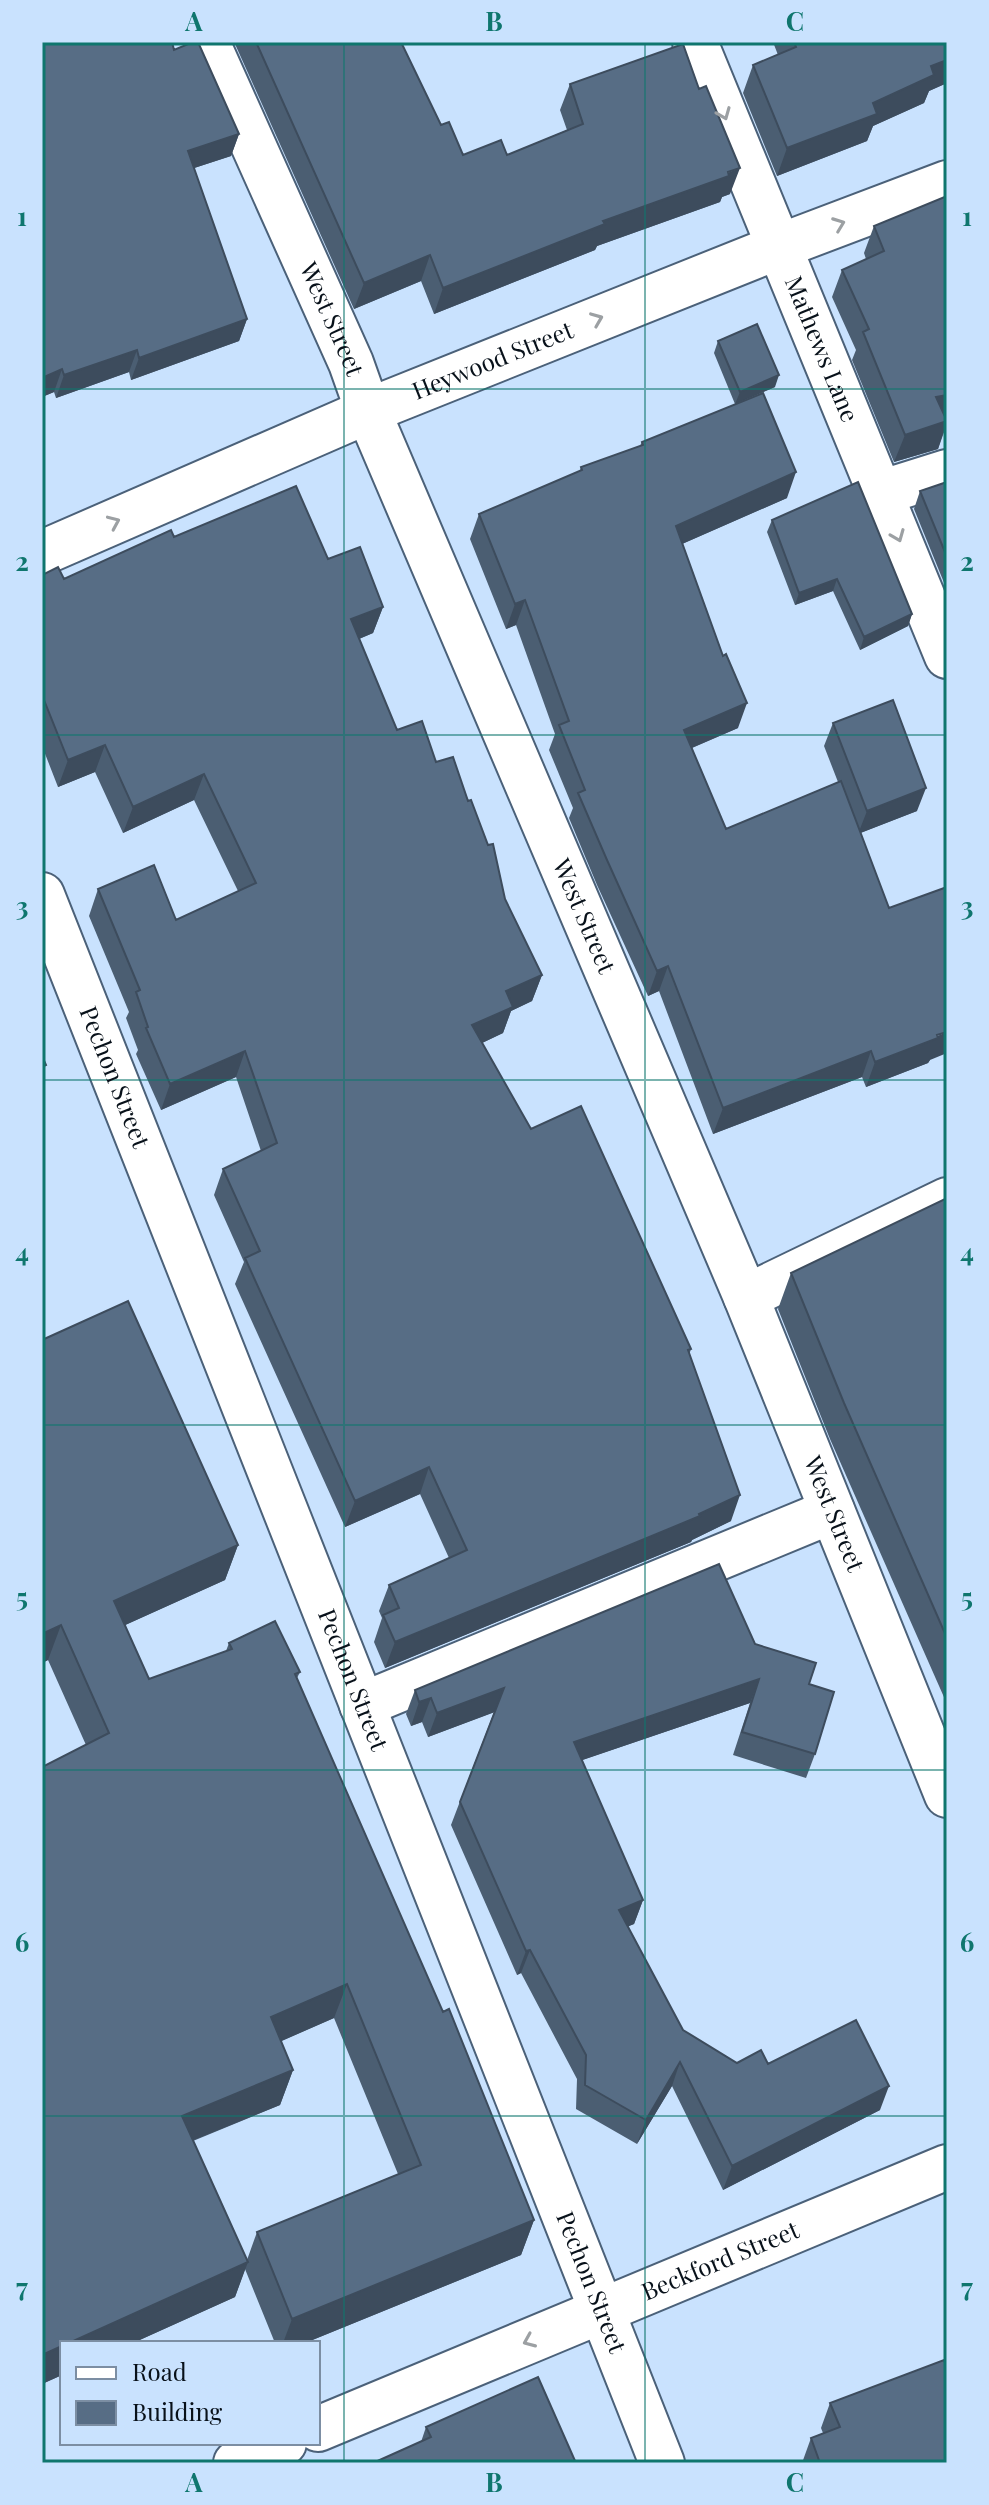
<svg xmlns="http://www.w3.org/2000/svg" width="989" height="2505" font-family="'Playfair Display',serif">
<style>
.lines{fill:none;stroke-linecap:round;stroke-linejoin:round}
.minor-casing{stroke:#4b6179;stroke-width:48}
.minor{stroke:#fff;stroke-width:44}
.wall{fill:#4b5e72;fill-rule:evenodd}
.shaded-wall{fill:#3d4c5d}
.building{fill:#576d85;stroke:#3d4c5d;stroke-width:2}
.oneway{stroke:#9ca0a3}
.grid{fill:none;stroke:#0f766e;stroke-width:2;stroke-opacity:0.55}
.labels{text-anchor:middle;stroke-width:6;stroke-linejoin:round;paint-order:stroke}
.street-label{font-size:24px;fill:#08111a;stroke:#c9e2fe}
.neatline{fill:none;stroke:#0f766e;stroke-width:3}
.grid-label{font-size:26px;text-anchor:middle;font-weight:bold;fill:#0f766e}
</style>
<rect width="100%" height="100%" fill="#c9e2fe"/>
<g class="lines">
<g class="minor-casing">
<g id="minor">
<path id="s1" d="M207 42 351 363 368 411 746 1297 947 1795"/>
<path id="s2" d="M695 42 947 656"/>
<path d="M880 493 947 472"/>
<path id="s3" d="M42 553 368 411 778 247 947 183"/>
<path id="s4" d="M42 895 662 2463"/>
<path d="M746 1297 947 1200"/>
<path d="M362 1705 832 1511"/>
<path id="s5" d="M318 2429 947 2167"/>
<path d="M236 2463 284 2443"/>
</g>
</g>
<use href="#minor" class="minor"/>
</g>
<path class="wall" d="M42 42 174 50 239 134 231 156 194 168 247 319 239 341 131 380 129 372 56 398 54 392 42 397Z
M236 42H401L441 125 463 155H507L567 130 560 110 570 84 730 194 722 197 720 202 597 246 595 250 434 314 421 281 354 309 235 44Z
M773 42H947V83L929 91 924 103 873 126 867 141 777 176 743 93 753 65 778 55Z
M947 196V424L938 449 894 462 852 360 856 350 832 297 842 270 866 259 864 253 874 226Z
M718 341 775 387 735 404 714 353Z
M642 442 787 498 682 544 738 728 692 748 726 829 838 782 824 746 833 723 917 811 860 833 930 1060 928 1063 866 1087 862 1077 713 1134 659 991 648 996 597 885 569 818 573 808 549 750 555 734 516 625 506 629 470 539 479 514 580 471 581 467 640 446Z
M947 482V590L914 509 920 491Z
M772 520 912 614 908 626 860 650 833 591 795 605 767 532Z
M174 537 328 559 383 607 373 633 359 639 397 730 436 762 468 801 505 899 542 975 532 1001 511 1011 503 1033 482 1043 531 1129 691 1349 689 1355 731 1521 692 1540 691 1542 385 1668 374 1642 382 1618 379 1611 389 1585 449 1558 420 1494 345 1527 235 1284 244 1262 214 1195 223 1169 261 1151 236 1077 161 1110 136 1054 138 1050 126 1018 129 1012 89 916 98 889 176 920 238 891 194 800 123 833 95 772 58 787 42 746V575L64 579Z
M947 1198V1704L830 1439 778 1309 791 1273Z
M128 1301 238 1545 225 1580 125 1625 149 1679 226 1651 229 1643 275 1621 300 1672 297 1678 443 2012 449 2009 534 2220 521 2255 305 2343H275L245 2269 235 2297 133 2343H62V2375L42 2384V1767L86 1745 48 1660 42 1663V1340ZM334 2018 398 2174 257 2232 247 2260 193 2141 280 2105 293 2070 281 2041Z
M755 1644 809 1684 815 1754 806 1778 733 1755 750 1703 582 1760 643 1900 634 1924 628 1926 683 2030 737 2063 768 2064 880 2110 723 2190 672 2086 637 2144 576 2109 577 2079 521 1973 517 1975 451 1825 494 1712 428 1737 422 1722 411 1726 406 1714 415 1690Z
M830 2403 947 2463H802L811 2438 823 2433 821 2428Z
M426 2427 576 2463 421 2442Z"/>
<path class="shaded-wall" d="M947 60V83L929 91 924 103 873 126 867 141 777 176 787 148 873 103 931 66Z
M239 134 231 156 179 173 188 151Z
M740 168 730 194 722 197 720 202 597 246 595 250 434 314 443 288 603 221Z
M430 255 421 281 354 309 364 283Z
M247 319 239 341 131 380 139 358Z
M137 350 129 372 56 398 64 375Z
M62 369 54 392 42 397V378Z
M779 375 775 387 735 404 740 392Z
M947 395V421L936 397Z
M947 421 938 449 894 462 905 435Z
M796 472 787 498 666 551 676 526Z
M837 579 833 591 795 605 799 593Z
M525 600 516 625 506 629 515 604Z
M383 607 373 633 342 646 351 619Z
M912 614 908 626 860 650 864 637Z
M747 703 738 728 675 755 684 730Z
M105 745 95 772 58 787 68 760Z
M204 774 194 800 123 833 133 807Z
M926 788 917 811 858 834 867 811Z
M668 966 659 991 648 996 657 971Z
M542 975 532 1001 511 1011 503 1033 463 1052 472 1025 506 991Z
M947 1032V1053L930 1060 928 1063 866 1087 875 1062Z
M245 1051 236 1077 161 1110 170 1084Z
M871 1051 862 1077 713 1134 723 1108Z
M429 1467 420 1494 345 1527 355 1501Z
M740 1495 731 1521 692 1540 691 1542 385 1668 395 1642 699 1514Z
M238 1545 225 1580 101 1636 114 1601Z
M61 1625 48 1660 42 1663V1634Z
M759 1679 750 1703 565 1766 574 1742Z
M504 1688 495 1712 428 1737 437 1713Z
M431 1698 422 1722 411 1726 419 1702Z
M643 1900 634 1924 611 1934 619 1910Z
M530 1950 521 1973 517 1975 526 1951Z
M347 1984 334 2018 259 2051 271 2017Z
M680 2062 672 2086 637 2144 646 2120Z
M293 2070 280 2105 169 2150 182 2116Z
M889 2086 880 2110 723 2190 732 2166Z
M534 2220 521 2255 305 2343H283L292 2319Z
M248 2262 235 2297 133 2343H69Z
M62 2346V2375L42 2384V2355Z"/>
<path class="building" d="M42 42H172L174 50 193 42H198L239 134 188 151 247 319 139 358 137 350 64 375 62 369 42 378Z
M256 42H401L441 125 449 122 463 155 501 140 507 155 583 124 570 84 683 44 699 89 706 86 740 168 728 172 729 176 603 221 605 224 443 288 430 255 364 283Z
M794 42H947V60L931 66 934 75 873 103 877 114 787 148 753 65 796 47Z
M947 196V395L936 397 947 421 905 435 863 332 869 329 842 270 884 251 874 226Z
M757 324 779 375 740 392 718 341Z
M763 393 796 472 676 526 723 656 726 654 747 703 684 730 726 829 841 781 889 908 947 887V1032L937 1035 938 1038 875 1062 871 1051 723 1108 668 966 657 971 607 860 578 793 585 790 559 725 569 721 525 600 515 604 479 514 582 470 581 467 643 445 642 442Z
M858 482 912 614 864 637 837 579 799 593 772 520Z
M947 482V557L920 491Z
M296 486 328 559 360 547 383 607 351 619 397 730 422 721 436 762 453 757 468 801 471 800 488 845 493 844 505 899 542 975 506 991 513 1007 472 1025 531 1129 581 1106 691 1349 688 1350 740 1495 699 1514 700 1516 395 1642 383 1615 399 1608 389 1585 467 1550 429 1467 355 1501 245 1258 260 1251 223 1169 277 1143 245 1051 170 1084 146 1028 148 1027 136 992 140 990 98 889 154 865 176 920 256 883 204 774 133 807 105 745 68 760 42 695V575L58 567 64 579 171 530 174 537Z
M893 700 926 788 867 811 833 723Z
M42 1056 46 1065 42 1067Z
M947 1198V1638L844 1403 791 1273Z
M128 1301 238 1545 114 1601 149 1679 232 1649 229 1643 275 1621 300 1672 295 1674 443 2012 449 2009 534 2220 292 2319 257 2232 421 2165 347 1984 271 2017 293 2070 182 2116 248 2262 69 2343H62V2346L42 2355V1767L109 1733 61 1625 42 1634V1340Z
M719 1564 755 1644 816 1663 809 1684 834 1692 815 1754 742 1732 759 1679 574 1742 643 1900 619 1910 683 2030 737 2063 761 2050 768 2064 856 2020 889 2086 732 2166 680 2062 646 2120 585 2085 586 2055 530 1950 526 1951 460 1802 504 1688 437 1713 431 1698 419 1702 415 1690Z
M944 2360 947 2369V2463H820L811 2438 840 2427 830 2403Z
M538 2377 576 2463H373L431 2437 426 2427Z"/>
<defs><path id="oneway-chevron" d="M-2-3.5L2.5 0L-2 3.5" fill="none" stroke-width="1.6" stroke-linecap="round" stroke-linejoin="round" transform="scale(2)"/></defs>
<g class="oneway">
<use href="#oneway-chevron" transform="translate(724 114) rotate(68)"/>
<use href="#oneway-chevron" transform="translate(839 224) rotate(-21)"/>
<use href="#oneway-chevron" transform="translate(597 319) rotate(-22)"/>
<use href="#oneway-chevron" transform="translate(114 522) rotate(-24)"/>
<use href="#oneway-chevron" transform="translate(898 536) rotate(68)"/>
<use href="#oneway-chevron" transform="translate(529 2341) rotate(157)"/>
</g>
<path class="grid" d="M344 42V2463M645 42V2463M42 389H947M42 735H947M42 1080H947M42 1425H947M42 1770H947M42 2116H947"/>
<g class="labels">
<g class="street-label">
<text dy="8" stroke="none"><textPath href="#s1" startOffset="304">West Street</textPath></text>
<text dy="8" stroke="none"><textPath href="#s2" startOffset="332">Mathews Lane</textPath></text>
<text dy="8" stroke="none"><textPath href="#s3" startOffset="490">Heywood Street</textPath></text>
<text dy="8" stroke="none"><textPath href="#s1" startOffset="952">West Street</textPath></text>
<text dy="8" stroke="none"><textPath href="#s4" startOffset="196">Pechon Street</textPath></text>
<text dy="8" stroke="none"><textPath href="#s1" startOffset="1600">West Street</textPath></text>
<text dy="8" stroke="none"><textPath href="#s4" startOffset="844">Pechon Street</textPath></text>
<text dy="8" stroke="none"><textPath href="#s5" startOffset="436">Beckford Street</textPath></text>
<text dy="8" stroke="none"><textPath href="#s4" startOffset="1492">Pechon Street</textPath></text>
</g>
</g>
<rect width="989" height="2505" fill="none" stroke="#c9e2fe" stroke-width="88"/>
<rect x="60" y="2341" width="260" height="104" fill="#c9e2fe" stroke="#7c8ea3" stroke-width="2"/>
<rect x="76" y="2367" width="40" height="12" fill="#ffffff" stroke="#7c8ea3" stroke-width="2"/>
<text x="132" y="2381" font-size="24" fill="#08111a">Road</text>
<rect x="76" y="2401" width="40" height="24" fill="#576d85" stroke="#7c8ea3" stroke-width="2"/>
<text x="132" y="2421" font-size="24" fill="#08111a">Building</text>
<rect x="44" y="44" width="901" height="2417" class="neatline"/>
<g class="grid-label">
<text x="194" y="31">A</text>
<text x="494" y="31">B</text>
<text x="795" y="31">C</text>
<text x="22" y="226">1</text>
<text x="967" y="226">1</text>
<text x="22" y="571">2</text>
<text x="967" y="571">2</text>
<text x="22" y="916">3</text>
<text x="967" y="916">3</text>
<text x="22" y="1262">4</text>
<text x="967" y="1262">4</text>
<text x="22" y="1607">5</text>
<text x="967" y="1607">5</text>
<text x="22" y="1952">6</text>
<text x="967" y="1952">6</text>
<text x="22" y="2297">7</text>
<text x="967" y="2297">7</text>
<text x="194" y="2492">A</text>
<text x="494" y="2492">B</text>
<text x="795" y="2492">C</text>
</g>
</svg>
